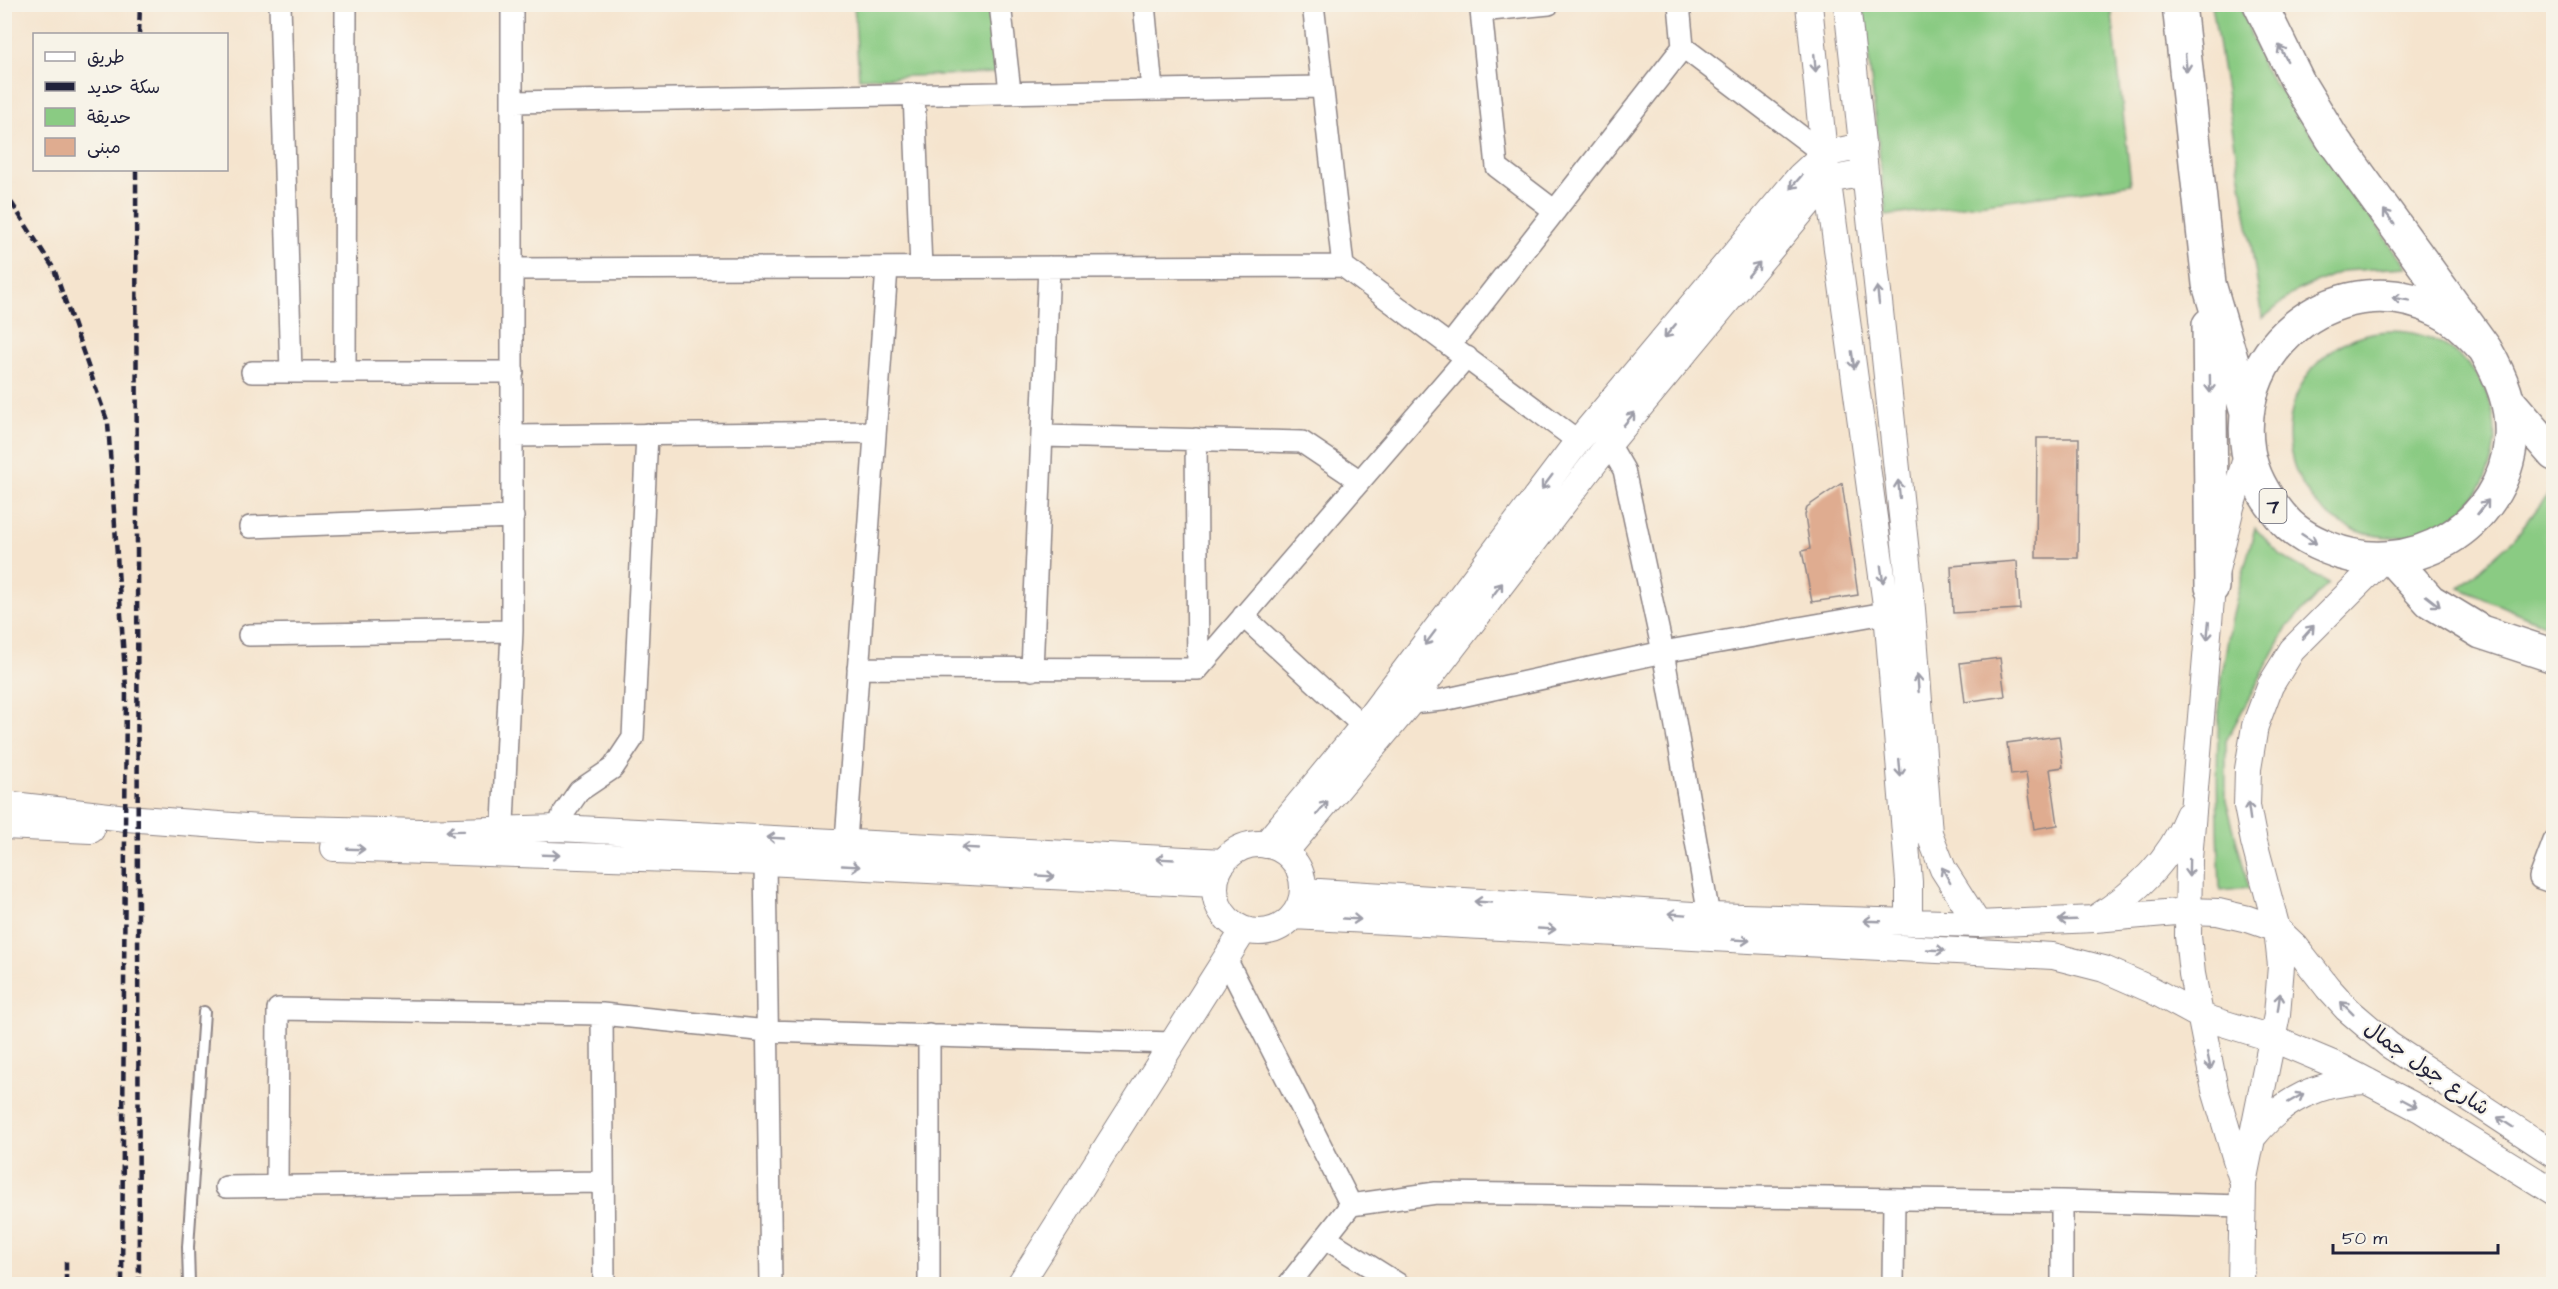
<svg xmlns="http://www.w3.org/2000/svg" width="2558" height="1289" font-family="'Architects Daughter','Playpen Sans Arabic',sans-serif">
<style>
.green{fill:#8acb83;stroke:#56765f;stroke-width:1.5}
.building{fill:#dfac90}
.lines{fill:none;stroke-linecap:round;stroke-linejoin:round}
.service-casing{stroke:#8c8384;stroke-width:14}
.minor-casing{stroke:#8c8384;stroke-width:24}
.tertiary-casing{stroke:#8c8384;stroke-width:28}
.trunk-casing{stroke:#8c8384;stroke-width:36}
.service{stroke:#fff;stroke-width:10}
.minor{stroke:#fff;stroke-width:21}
.tertiary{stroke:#fff;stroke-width:26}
.trunk{stroke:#fff;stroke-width:33}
.rail{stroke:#22223b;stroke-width:4.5;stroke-dasharray:9 4.5;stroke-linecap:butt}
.oneway{stroke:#9c9ca7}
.labels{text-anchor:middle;stroke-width:4.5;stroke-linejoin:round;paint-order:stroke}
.shield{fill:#f7f3e8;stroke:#62616f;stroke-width:1.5}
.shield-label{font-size:20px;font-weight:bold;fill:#22223b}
.street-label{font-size:21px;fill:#22223b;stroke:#f7f3e8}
</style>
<rect width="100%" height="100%" fill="#f7f3e8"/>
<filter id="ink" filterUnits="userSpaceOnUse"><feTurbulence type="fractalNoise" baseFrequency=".0167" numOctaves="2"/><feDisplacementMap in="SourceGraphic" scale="12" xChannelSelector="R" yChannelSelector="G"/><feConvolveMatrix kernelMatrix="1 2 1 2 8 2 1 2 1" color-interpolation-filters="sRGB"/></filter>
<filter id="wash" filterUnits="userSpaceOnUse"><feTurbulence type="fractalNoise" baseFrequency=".008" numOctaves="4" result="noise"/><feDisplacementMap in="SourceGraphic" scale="24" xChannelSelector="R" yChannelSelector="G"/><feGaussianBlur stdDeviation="1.35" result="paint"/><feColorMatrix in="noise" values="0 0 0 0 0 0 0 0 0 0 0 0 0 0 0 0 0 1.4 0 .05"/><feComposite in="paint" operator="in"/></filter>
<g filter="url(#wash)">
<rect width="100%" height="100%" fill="#f5e4ce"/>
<path class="green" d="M854 5H988L997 73 859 78Z
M1863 5H2111L2131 184 1886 216Z
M2212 5H2240L2263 67 2407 267 2343 271 2298 290 2263 318Z
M2289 434a103 103 0 1 1 206 0a103 103 0 1 1-206 0Z
M2553 488V628L2459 588 2514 539Z
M2255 528 2281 556 2329 583 2288 626 2226 741V800L2249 888 2220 891C2218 827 2215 763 2220 699 2224 640 2240 584 2255 528Z"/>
<g id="blocks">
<path class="building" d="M2037 438H2079L2078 558H2036Z
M1842 483 1858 595 1812 602 1802 551 1810 549 1805 515 1807 507Z
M2017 561 2020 609 1953 613 1951 566Z
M2000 658 2005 696 1965 702 1960 663Z
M2059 736 2063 767 2050 769 2058 825 2034 829 2026 773 2011 775 2007 743Z"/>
</g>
</g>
<g filter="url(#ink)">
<use href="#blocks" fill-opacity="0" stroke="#8c8384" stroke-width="1.5"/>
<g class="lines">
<g class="service-casing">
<path id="service" d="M189 1284 188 1247 204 1012"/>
</g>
<g class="minor-casing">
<path id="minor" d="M280 4 291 372
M1000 4 1010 91
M1144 4 1152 90
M1313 4 1343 266
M1549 4 1481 11 1497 167 1555 211
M1679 4 1683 47 1824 154
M914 94 921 268
M513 102 1322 87
M514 269 1343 266 1578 441
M1450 345 1683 47
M252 372H513
M345 372 346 4
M513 436 875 432
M1042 436 1302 442 1360 481
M1196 439 1198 669
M1609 444 1624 470 1663 652 1709 916
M250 527 513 517
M1243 616 1363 726
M249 635 512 631
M858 668 1198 669 1467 357
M1032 670 1049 267
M1410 703 1443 700 1663 652 1902 610
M558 828 563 814 579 791 613 768 633 738 647 434
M846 841 887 268
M2554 841 2540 878 2554 883
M502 844 512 631V4
M765 862 771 1284
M1226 959 1351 1205 1289 1284
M602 1014 604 1284
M277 1186 278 1009 602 1014 767 1031 1173 1043
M226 1187 603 1182
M1351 1205 1436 1193 2062 1201 2243 1206
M1325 1238 1398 1284
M929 1284V1035
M1893 1284 1894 1200
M2062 1284V1201"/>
</g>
<g class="tertiary-casing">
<path id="tertiary" d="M1809 4 1824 154 1887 612 1909 882V922
M1847 4 1912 609 1929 833 1943 869 1978 924
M4 804 126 818 259 828 421 832 558 828 1224 862
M4 826 91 830
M1215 888a44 44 0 1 1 88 0a44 44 0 1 1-88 0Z
M1265 845 1363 726 1578 441 1800 176 1824 154 1863 146
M334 848 765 862 1215 884
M1285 852 1410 703 1609 444 1828 180 1865 173
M1303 891 1709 916 1978 924 2095 919 2188 911 2218 912 2248 919 2277 929 2296 947 2328 988 2347 1009 2389 1045 2554 1154
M1293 916 2053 956 2104 969 2152 990 2200 1016 2271 1038 2340 1067 2420 1109 2554 1192
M2096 918C2136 892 2170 861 2188 815
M2253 1137C2283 1099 2319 1082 2367 1081
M2243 1183 2215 1090 2192 974 2188 936 2189 859 2212 587 2231 507 2248 452
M1020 1284 1244 930
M2241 1284 2243 1183 2277 1015 2281 966 2277 929 2254 842 2247 806 2248 769 2255 726 2270 686 2292 650 2382 560"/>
</g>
<g class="trunk-casing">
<path id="trunk" d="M2179 4 2209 284 2247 413
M2260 4 2298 82 2332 138 2485 349C2501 377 2513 405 2511 438 2504 528 2408 582 2328 548 2310 541 2291 530 2280 515 2265 497 2252 475 2248 451 2231 343 2343 262 2440 311 2458 320 2472 335 2485 349
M2209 325 2212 587
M2509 402 2554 454
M2392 559 2430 601 2481 632 2554 656"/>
</g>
<use href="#service" class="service"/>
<use href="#minor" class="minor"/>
<use href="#tertiary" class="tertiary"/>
<use href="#trunk" class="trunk"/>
<path class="rail" d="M139 34 140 4
M136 170 139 1284
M4 191 54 269 108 423 126 688 122 1284
M66 1284V1260"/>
</g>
<defs><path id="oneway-shaft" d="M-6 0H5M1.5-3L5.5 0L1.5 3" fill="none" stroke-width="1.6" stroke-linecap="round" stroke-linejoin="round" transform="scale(1.5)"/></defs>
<g class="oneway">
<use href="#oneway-shaft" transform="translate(2283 53) rotate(-118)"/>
<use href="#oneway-shaft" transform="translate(1815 63) rotate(85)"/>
<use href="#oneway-shaft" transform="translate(2186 63) rotate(84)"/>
<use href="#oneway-shaft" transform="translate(1796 182) rotate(131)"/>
<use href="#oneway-shaft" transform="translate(2389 217) rotate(-126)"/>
<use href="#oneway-shaft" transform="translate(1754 269) rotate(-50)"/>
<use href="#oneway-shaft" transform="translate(1878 295) rotate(-96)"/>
<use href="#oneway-shaft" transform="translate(2401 299) rotate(-170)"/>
<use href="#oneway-shaft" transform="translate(1670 331) rotate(130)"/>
<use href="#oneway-shaft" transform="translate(1853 360) rotate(82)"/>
<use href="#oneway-shaft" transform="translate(2210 384) rotate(89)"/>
<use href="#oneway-shaft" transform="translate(1629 419) rotate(-50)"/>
<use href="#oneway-shaft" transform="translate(1547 482) rotate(127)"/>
<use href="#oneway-shaft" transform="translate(1899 489) rotate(-96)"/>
<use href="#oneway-shaft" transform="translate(2483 507) rotate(-52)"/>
<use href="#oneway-shaft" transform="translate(2309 539) rotate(33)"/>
<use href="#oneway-shaft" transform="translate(1882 574) rotate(82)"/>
<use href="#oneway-shaft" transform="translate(1497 590) rotate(-53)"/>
<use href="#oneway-shaft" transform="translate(2433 601) rotate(38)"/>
<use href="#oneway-shaft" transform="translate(2208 631) rotate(95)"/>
<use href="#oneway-shaft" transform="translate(2308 632) rotate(-48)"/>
<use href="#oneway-shaft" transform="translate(1430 638) rotate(127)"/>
<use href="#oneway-shaft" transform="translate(1918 683) rotate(-94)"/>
<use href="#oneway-shaft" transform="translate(1900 768) rotate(85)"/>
<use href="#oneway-shaft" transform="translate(1322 808) rotate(-50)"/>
<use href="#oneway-shaft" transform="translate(2249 811) rotate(-98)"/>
<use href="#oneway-shaft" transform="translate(455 831) rotate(179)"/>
<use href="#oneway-shaft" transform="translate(776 838) rotate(-177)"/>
<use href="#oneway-shaft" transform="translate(970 848) rotate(-177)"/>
<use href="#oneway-shaft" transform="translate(356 849) rotate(2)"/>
<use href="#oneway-shaft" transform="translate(551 855) rotate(2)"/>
<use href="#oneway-shaft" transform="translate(1165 859) rotate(-177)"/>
<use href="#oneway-shaft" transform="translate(851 866) rotate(3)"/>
<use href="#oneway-shaft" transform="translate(2189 868) rotate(91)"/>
<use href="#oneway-shaft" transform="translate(1946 875) rotate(-118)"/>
<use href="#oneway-shaft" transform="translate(1046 876) rotate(3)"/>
<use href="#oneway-shaft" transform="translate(1483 902) rotate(-176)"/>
<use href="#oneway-shaft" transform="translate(1677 914) rotate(-176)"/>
<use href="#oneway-shaft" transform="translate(1352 919) rotate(3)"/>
<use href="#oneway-shaft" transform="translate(2067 920) rotate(178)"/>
<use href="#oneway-shaft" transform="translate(1872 921) rotate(-178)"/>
<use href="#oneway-shaft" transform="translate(1547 929) rotate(3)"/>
<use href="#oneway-shaft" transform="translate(1741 940) rotate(3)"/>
<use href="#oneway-shaft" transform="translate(1936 950) rotate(3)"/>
<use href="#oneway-shaft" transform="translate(2279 1002) rotate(-82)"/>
<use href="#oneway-shaft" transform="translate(2347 1008) rotate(-135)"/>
<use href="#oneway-shaft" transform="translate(2209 1061) rotate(78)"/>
<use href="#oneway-shaft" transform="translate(2296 1098) rotate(-30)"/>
<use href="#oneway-shaft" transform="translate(2409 1103) rotate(28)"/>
<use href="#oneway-shaft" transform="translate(2505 1122) rotate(-147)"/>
</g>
</g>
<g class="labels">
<rect class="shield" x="2259.5" y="489" width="27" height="34" rx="4.5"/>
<g class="shield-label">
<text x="2273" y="513">7</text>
</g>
<g class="street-label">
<text transform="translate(2427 1068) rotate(35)" y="7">شارع جول جمال</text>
</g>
</g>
<rect width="2558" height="1289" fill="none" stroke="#f7f3e8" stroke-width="24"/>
<rect x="33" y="33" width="195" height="138" fill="#f7f3e8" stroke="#a29fa3" stroke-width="1.5"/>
<rect x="45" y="52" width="30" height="9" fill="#ffffff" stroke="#a29fa3" stroke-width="1.5"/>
<text x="87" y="63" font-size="18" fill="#22223b">طريق</text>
<rect x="45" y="82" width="30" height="9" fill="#22223b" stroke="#a29fa3" stroke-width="1.5"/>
<text x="87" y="93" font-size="18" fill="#22223b">سكة حديد</text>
<rect x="45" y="108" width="30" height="18" fill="#8acb83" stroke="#a29fa3" stroke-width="1.5"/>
<text x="87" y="123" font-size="18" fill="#22223b">حديقة</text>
<rect x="45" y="138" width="30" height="18" fill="#dfac90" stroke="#a29fa3" stroke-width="1.5"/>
<text x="87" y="153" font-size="18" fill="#22223b">مبنى</text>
<path d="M2333 1244v9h165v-9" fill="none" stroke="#22223b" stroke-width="3"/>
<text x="2342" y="1244" font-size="18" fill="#22223b" stroke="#f7f3e8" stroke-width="4.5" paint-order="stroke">50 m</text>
</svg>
